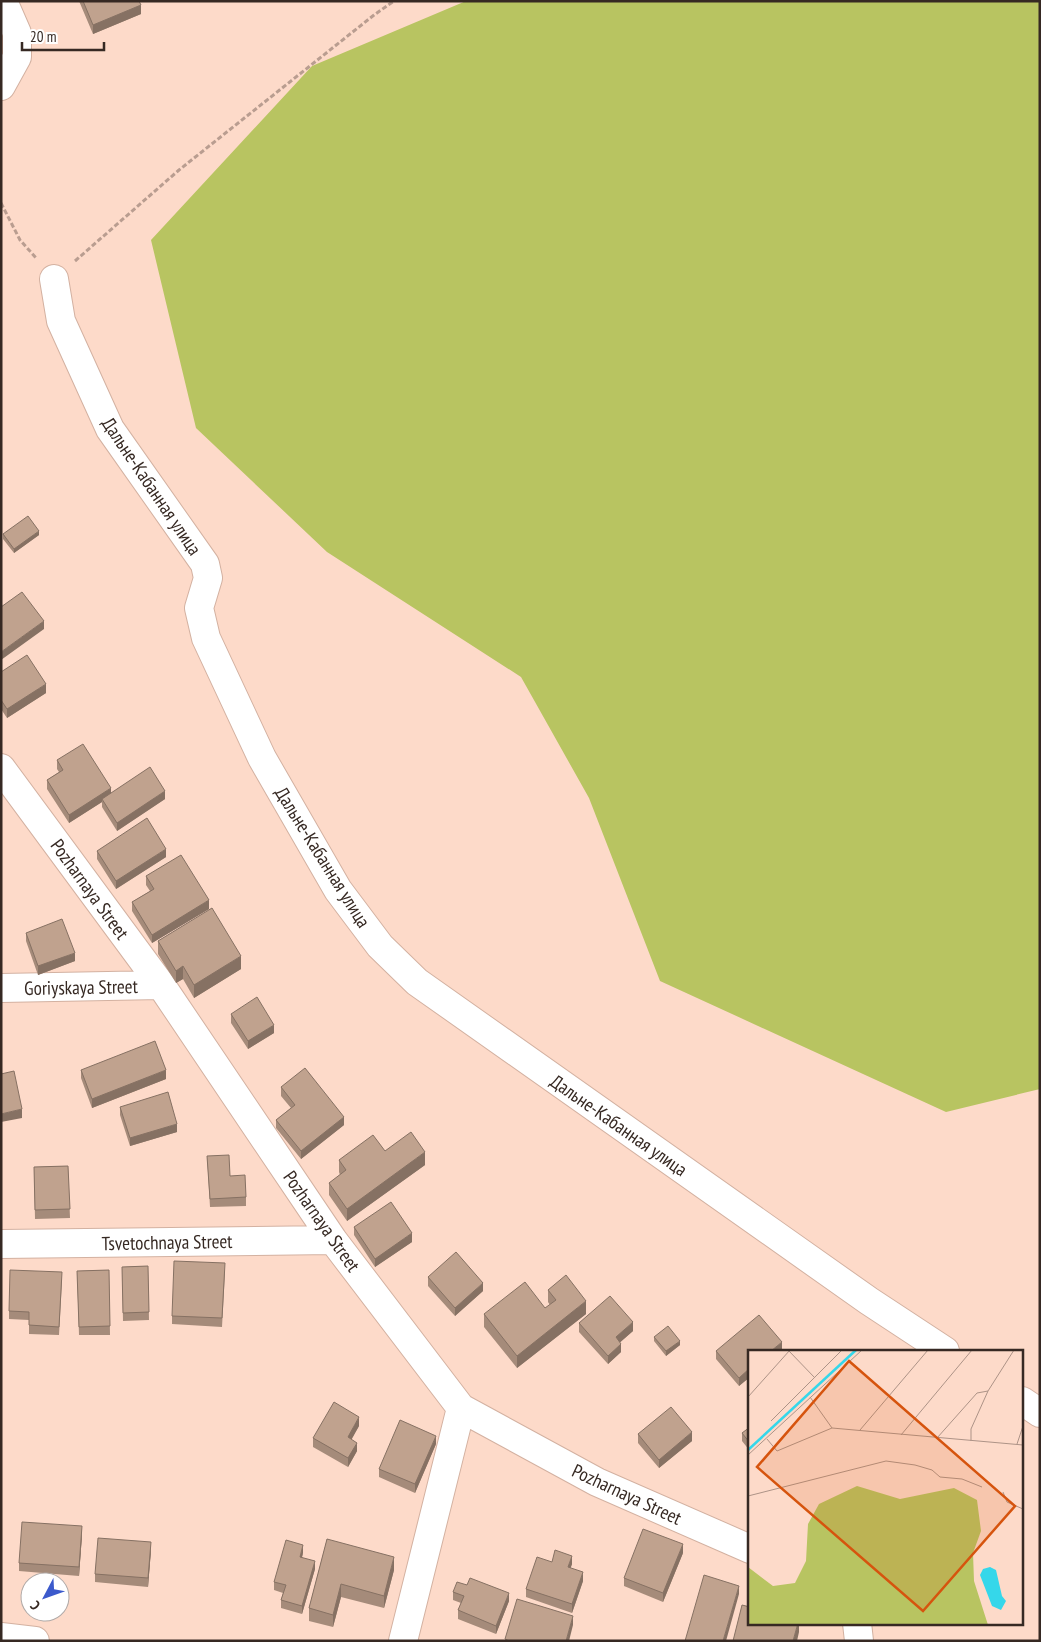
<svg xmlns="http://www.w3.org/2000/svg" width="1041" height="1642" font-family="'PT Sans Narrow',sans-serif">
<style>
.green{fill:#b8c461}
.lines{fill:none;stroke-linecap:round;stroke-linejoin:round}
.street-casing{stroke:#d3b1a1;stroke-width:30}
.path{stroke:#b99d90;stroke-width:3;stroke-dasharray:5 2.5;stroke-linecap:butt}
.street{stroke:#fff;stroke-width:28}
.wall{fill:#a58b7a}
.shaded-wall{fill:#867163}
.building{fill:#c0a28e;stroke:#867163}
.labels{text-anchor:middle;stroke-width:4.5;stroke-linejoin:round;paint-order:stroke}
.street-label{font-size:19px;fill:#362923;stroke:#fff}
.inset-river{fill:none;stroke:#35d7ea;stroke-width:2.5}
.inset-road{fill:none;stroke:#ad9387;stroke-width:1}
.view{fill:#d6540e;fill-opacity:0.15;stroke:#d6540e;stroke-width:2.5}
.inset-edge{fill:none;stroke:#362923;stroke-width:2.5}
</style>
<rect width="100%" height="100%" fill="#fddac9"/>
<path class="green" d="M466 1H1040V1089L946 1112 660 981 589 798 521 677 327 552 196 428 151 240 312 66Z"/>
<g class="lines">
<g class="street-casing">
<path id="street" d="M1 86 17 57V33L3 1
M54 279 61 321 110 429 205 564 208 578 199 608 206 638 262 758 338 890 380 946 417 982 869 1301 945 1351
M1 768 161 985 333 1240 461 1408 597 1482 750 1549
M1 988 161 985
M1 1244 333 1240
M1022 1401 1040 1413
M857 1623 859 1641
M1 1637 35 1641
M403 1641 461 1408"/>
</g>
<path class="path" d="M1 203 20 240 37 259
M75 261 179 170 374 15 394 1"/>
<use href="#street" class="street"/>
</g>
<path class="wall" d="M79 1H139L141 14 93 34Z
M3 534 39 535 14 553 3 539Z
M1 672 46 693 7 718 1 709Z
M57 760 111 793 165 799 117 831 102 807V802L69 823 47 789V780L59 772 57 769Z
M97 851 166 857 116 889 97 859Z
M146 876 209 909 152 943 132 911V902L150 891 146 885Z
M26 933 75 961 38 975 26 941Z
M158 941 241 969 194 998 183 979 176 983 158 954Z
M231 1014 274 1033 248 1049 231 1023Z
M81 1070 166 1079 92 1108 81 1078Z
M281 1087 344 1125 301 1159 276 1128V1120L291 1108 281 1096Z
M120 1107 177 1132 130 1146 120 1115Z
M385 1151 425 1165 347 1221 329 1195V1183L340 1175 339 1172V1160Z
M207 1156 230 1176 246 1197V1206L210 1207Z
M68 1166 70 1218 35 1219 34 1167Z
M354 1227 412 1242 375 1267 354 1235Z
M148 1266 149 1320 123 1321 122 1267Z
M109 1270 110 1335H79L77 1271Z
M225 1271 222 1327 172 1324V1316Z
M428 1277 483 1291 455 1316 428 1286Z
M62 1280 59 1335 29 1334V1320L9 1319V1311Z
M548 1290 586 1314 517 1368 484 1327V1314L545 1308 550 1305 548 1302Z
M579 1323 633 1331 620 1342 621 1352 608 1364 579 1332Z
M654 1337 680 1345 666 1356 654 1341Z
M782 1350 739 1386 716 1359V1351Z
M359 1426 351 1439 357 1451 348 1467 313 1447V1438Z
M750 1427V1451L742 1441V1433Z
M638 1434 692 1441 659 1468 638 1443Z
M436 1444 415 1493 379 1477V1469Z
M82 1535 79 1576 19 1571V1563Z
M327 1539 394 1570 384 1608 341 1597 333 1627 309 1621V1608Z
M151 1550 148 1587 95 1582V1574Z
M303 1553 302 1557 315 1569 302 1614 281 1608V1600L283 1593 274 1590V1582Z
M683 1553 663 1602 624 1586V1578Z
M552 1562 572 1564 570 1568 583 1581 572 1613 526 1597V1589Z
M467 1585 509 1601 496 1634 458 1619V1610L461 1603 453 1600V1592Z"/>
<path class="shaded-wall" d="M141 5V14L93 34V25Z
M39 531V535L14 553V549Z
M44 621V629L1 660V652Z
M46 684V693L7 718V709Z
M111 788V796L102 799V802L69 823V815Z
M165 791V799L117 831V823Z
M166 849V857L116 889V881Z
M209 900V909L152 943V935Z
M75 953V961L38 975V966Z
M241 956V969L194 998V985Z
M183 966V979L176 983V971Z
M274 1025V1033L248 1049V1041Z
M166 1070V1079L92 1108V1099Z
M22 1109V1118L1 1122V1114Z
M344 1117V1125L301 1159V1151Z
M177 1124V1132L130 1146V1138Z
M425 1152V1165L347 1221V1209Z
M412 1233V1242L375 1267V1259Z
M483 1283V1291L455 1316V1308Z
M586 1301V1314L517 1368V1356Z
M633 1322V1331L616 1346V1337Z
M680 1341V1345L666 1356V1351Z
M782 1342V1350L771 1351Z
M621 1344V1352L608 1364V1356Z
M750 1368V1377L739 1386V1378Z
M359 1417V1426L348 1446V1437Z
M692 1432V1441L659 1468V1460Z
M436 1436V1444L415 1493V1484Z
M357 1443V1451L348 1467V1458Z
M82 1526V1535L79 1576V1567Z
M151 1542V1550L148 1587V1578Z
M683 1544V1553L663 1602V1593Z
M303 1545V1553L300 1565V1557Z
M572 1556V1564L568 1576V1567Z
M394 1557V1570L384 1608V1596Z
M315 1561V1569L302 1614V1606Z
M583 1572V1581L572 1613V1604Z
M341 1584V1597L333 1627V1615Z
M739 1586V1594L726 1641H723Z
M509 1593V1601L496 1634V1626Z
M573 1616V1625L569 1641H566Z
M798 1623H799V1632L797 1641H793Z"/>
<path class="building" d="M83 1H139L141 5 93 25Z
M28 516 39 531 14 549 3 534Z
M22 592 44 621 1 652V607Z
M27 655 46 684 7 709 1 700V672Z
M83 744 111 788 69 815 47 780 63 770 57 760Z
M150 767 165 791 117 823 102 799Z
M147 818 166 849 116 881 97 851Z
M181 855 209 900 152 935 132 902 154 889 146 876Z
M212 908 241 956 194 985 183 966 176 971 158 941Z
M62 919 75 953 38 966 26 933Z
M257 997 274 1025 248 1041 231 1014Z
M155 1041 166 1070 92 1099 81 1070Z
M305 1068 344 1117 301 1151 276 1120 295 1105 281 1087Z
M14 1071 22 1109 1 1114V1074Z
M168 1092 177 1124 130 1138 120 1107Z
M411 1132 425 1152 347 1209 329 1183 346 1170 339 1160 373 1135 385 1151Z
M229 1155 230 1176 245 1175 246 1197 210 1199 207 1156Z
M68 1166 70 1209 35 1210 34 1167Z
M391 1202 412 1233 375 1259 354 1227Z
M456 1252 483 1283 455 1308 428 1277Z
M174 1261 225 1263 222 1318 172 1316Z
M148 1266 149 1312 123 1313 122 1267Z
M10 1270 62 1272 59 1327 29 1325V1312L9 1311Z
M109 1270 110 1326 79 1327 77 1271Z
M566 1275 586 1301 517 1356 484 1314 525 1282 545 1308 556 1300 548 1290Z
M610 1296 633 1322 616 1337 621 1344 608 1356 579 1323Z
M759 1315 782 1342 771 1351H750V1368L739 1378 716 1351Z
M668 1326 680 1341 666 1351 654 1337Z
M334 1402 359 1417 348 1437 357 1443 348 1458 313 1438Z
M671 1407 692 1432 659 1460 638 1434Z
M400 1420 436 1436 415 1484 379 1469Z
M750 1427V1443L742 1433Z
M22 1522 82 1526 79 1567 19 1563Z
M643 1529 683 1544 663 1593 624 1578Z
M98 1538 151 1542 148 1578 95 1574Z
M327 1539 394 1557 384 1596 341 1584 333 1615 309 1608Z
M286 1540 303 1545 300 1557 315 1561 302 1606 281 1600 286 1585 274 1582Z
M555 1550 572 1556 568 1567 583 1572 572 1604 526 1589 537 1557 552 1562Z
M704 1575 739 1586 723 1641H685Z
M470 1578 509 1593 496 1626 458 1610 464 1596 453 1592 457 1582 467 1585Z
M517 1599 573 1616 566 1641H509L505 1639Z
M742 1605 750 1607V1623H798L793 1641H733Z"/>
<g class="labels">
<g class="street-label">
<text transform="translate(152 486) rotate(56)" y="7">Дальне-Кабанная улица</text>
<text transform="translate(323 857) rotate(58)" y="7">Дальне-Кабанная улица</text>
<text transform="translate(90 889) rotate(54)" y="7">Pozharnaya Street</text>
<text transform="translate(81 987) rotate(-1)" y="7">Goriyskaya Street</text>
<text transform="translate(619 1125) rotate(35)" y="7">Дальне-Кабанная улица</text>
<text transform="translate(322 1221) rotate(55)" y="7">Pozharnaya Street</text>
<text transform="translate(167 1242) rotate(-1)" y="7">Tsvetochnaya Street</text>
<text transform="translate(627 1494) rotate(25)" y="7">Pozharnaya Street</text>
</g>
</g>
<g transform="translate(748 1350)">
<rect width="275" height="275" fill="#fddac9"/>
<path d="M109 136 152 149 206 138 229 150 233 181 225 203 226 231 240 275H0V217L25 236 47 233 58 211 60 174 71 154Z" fill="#b8c461"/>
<path d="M242 217 248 220 254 246 258 251 253 260 244 256 232 225 235 219Z" fill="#35d7ea"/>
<path class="inset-river" d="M0 100 108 0"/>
<path class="inset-road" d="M40 0 67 28M0 47 42 0M62 47 84 78M23 71 94 0M112 80 180 0M153 85 224 0M189 88 229 43 240 41 266 0M19 89 29 101 84 78 275 95M223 91V79L240 41M269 94 275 76M0 105 114 0M255 142 259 152 275 159M0 146 138 111 167 115 184 120 192 127 214 129 234 137"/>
<path class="view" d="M101 11 267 156 175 261 9 117Z"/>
<rect width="275" height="275" class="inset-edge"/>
</g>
<rect width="1041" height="1642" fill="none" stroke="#362923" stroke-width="5"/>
<g transform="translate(45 1597) rotate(229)"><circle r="24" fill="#ffffff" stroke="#afa9a7"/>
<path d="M0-4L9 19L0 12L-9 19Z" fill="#3c5acc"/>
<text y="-8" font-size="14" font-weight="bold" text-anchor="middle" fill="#362923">С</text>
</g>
<path d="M22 42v8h82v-8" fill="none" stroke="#362923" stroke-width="2.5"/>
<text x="30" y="42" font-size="15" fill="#362923" stroke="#ffffff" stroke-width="4" paint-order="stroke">20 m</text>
</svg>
